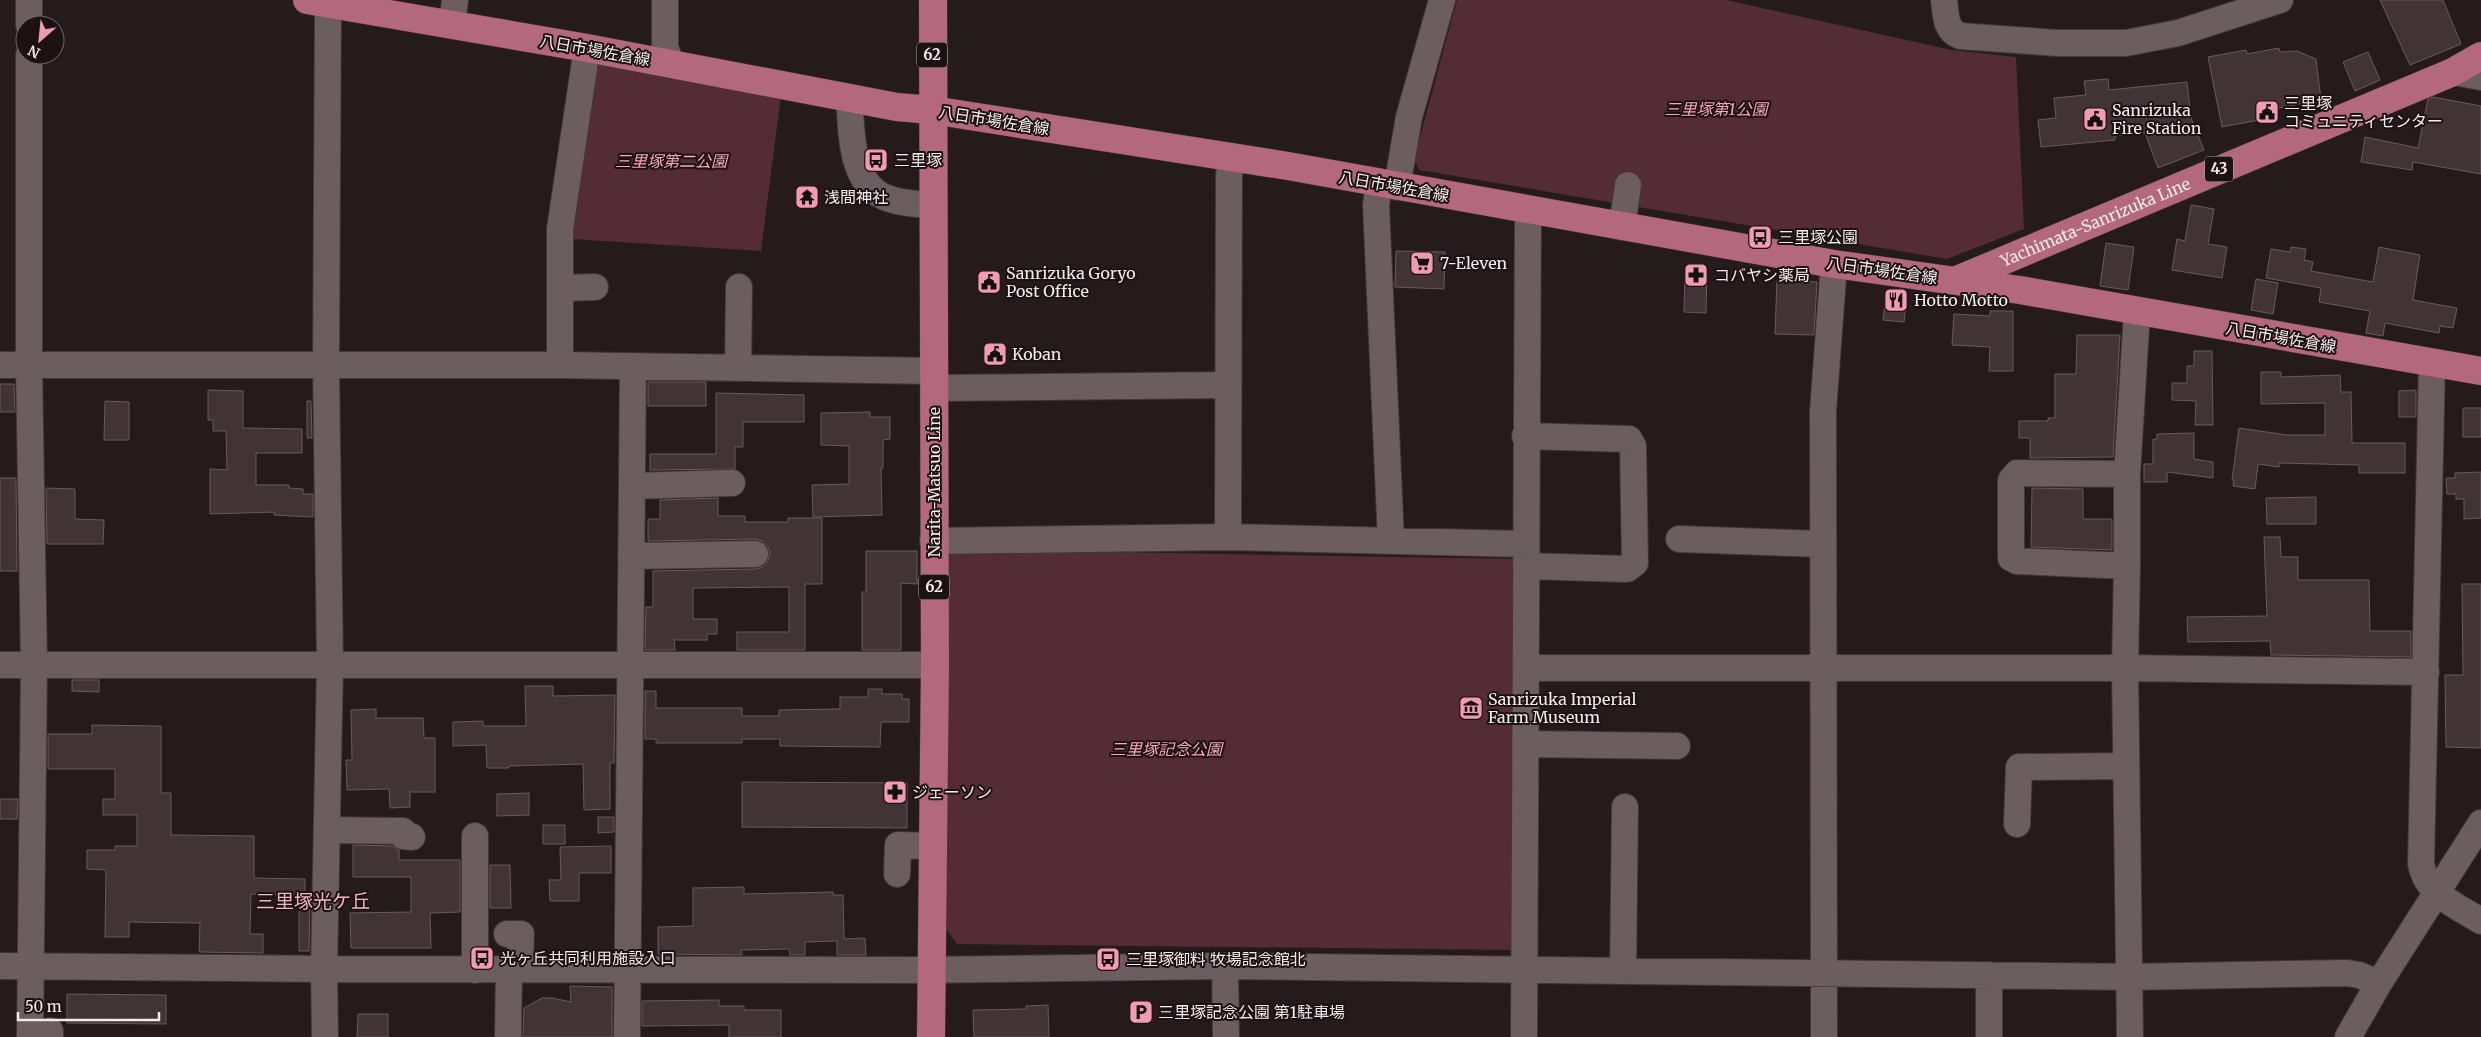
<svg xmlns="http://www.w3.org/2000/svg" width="2481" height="1037" font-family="Merriweather,'Noto Sans JP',serif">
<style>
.green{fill:#532c36}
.building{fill:#413336;stroke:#695a5e}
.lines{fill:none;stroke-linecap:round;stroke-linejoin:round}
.minor-casing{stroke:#41383a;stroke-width:28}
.major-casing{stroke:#41383a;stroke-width:29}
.minor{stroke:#6b5d60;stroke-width:26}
.major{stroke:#b3687d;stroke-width:28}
.labels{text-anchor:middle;stroke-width:4;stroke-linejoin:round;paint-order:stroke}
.shield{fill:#1c1113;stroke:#b3aaac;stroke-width:1}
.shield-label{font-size:15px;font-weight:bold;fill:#f4ebed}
.street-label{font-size:16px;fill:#f4ebed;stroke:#1c1113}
.poi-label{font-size:16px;fill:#f4ebed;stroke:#1c1113;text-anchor:start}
.park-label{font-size:16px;font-style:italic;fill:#faa7bb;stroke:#1c1113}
.quarter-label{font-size:19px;fill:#f5b2c2;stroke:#1c1113}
</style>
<rect width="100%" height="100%" fill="#251a1c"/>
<path class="green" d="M1457 0H1726L1952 50 2016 57 2024 229 1947 259 1419 170 1414 159Z
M595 61 781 96 761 251 571 239Z
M946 549 1516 559V950L957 944 945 927Z"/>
<path class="building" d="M2380 0H2443L2461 44 2410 65Z
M2279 48 2280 52 2297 51 2316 59 2321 100 2273 109 2275 117 2222 127 2208 57 2246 50 2247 54Z
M2368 52 2380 80 2355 91 2343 62Z
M2108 79 2109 90 2187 82 2191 118 2204 150 2158 168 2145 133 2115 136V140L2041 147 2038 120 2056 118 2054 98 2086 95 2084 81Z
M2433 97 2481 106V174L2413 162 2412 170 2361 162 2365 137 2418 148 2428 99Z
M799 189 816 190 815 206 797 205Z
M2191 205 2214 209 2208 244 2227 247 2222 278 2172 270 2177 239 2185 241Z
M2106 243 2134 247 2128 290 2100 286Z
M2291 247 2306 249 2304 260 2313 262 2311 271 2373 282 2379 247 2420 255 2413 300 2457 308 2453 328 2440 326 2439 333 2385 323 2383 336 2366 333 2370 311 2319 302 2321 288 2266 278 2271 249 2290 252Z
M1396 251 1445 252 1444 289 1395 287Z
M1685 268 1707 269 1706 313 1684 312Z
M2256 279 2278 283 2273 314 2251 310Z
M1777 280 1817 282 1814 335 1775 334Z
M1886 294 1907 297 1904 322 1883 320Z
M1990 311H2013V371H1989L1990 347 1952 345 1954 314 1990 316Z
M2077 335H2120L2113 457 2030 458V438H2019V421H2048V418H2055V374H2076Z
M2194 351H2212L2213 425H2195L2196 401 2172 400V383H2187V366H2194Z
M2261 372H2281V377L2340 375 2341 392H2351L2352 443H2405V473H2359V465L2279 463V467L2258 464 2255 489 2233 486 2234 480H2232L2239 428 2287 435H2325V403L2261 404Z
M648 382H706V406H648Z
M0 384H14L15 412H0Z
M208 390 243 391V428L302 429V453H256V485H289V488L303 489V494H313V517L274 515V512L210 514V469L227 470 226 431H213V420H208Z
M2416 390V417H2399V391Z
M716 393 804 395V422H743V447H735V469L650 470V454H716Z
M105 401 129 402V440H104Z
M307 401H311L312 438H307Z
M2463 408H2481V437H2463Z
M870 412V417H890V439L883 440V468H881L882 515 813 517 812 485 849 484V446L821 445V413Z
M2194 433V459L2213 462V478L2167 472V482H2144V464H2153V439H2157V434Z
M2481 472V518L2464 519V499H2456V494H2447L2446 478H2455V473Z
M0 478H16L17 571H0Z
M46 488 75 489V519L104 520 103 544H47Z
M2032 488 2083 489V519H2112V550L2031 547Z
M2316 497V524H2267L2266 498Z
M718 498V516H745V522H788V518H822V584H805V650H737V632H789V587L693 588V619H717V634H707V640H674L675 650H645L646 607H653V571L755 569 763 567 768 561 770 553 768 547 763 541 755 539 648 541V519H660V500Z
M2264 537H2280L2281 557H2298V580H2369L2370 631H2411V657L2271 655 2270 641 2188 642 2187 617 2267 616Z
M866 551H917V584L901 583V650H862V592H866Z
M2462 584H2481V748L2446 747 2445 675H2463Z
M72 680H99V692L72 691Z
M525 686H553V696L615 695 614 763H610V809L584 810 583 764 509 766V768H487L486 745 453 746V722L483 721V726H526Z
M868 689H882V694H902V699H909V722H881L880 747 780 746V739H742V743H656V739H645V691H656V708H742V716H779V710L840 709V697H868Z
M376 709V718H423L424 738H435V792H410V807L390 808 389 789 347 790 346 760H352L351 710Z
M92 725 161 726V793H171V835L254 836V878L305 879V895L251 894 250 934H263V953L199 952 200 923 129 922V937H105L106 870 87 869V850H115V846H137V815H103V799H115V769H48V734H92Z
M742 782 907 783V828L742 827Z
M529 793V815L497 816V794Z
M0 799H18L17 819H0Z
M598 817H614V832L598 833Z
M543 825H565V844H543Z
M353 845 392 846 399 850V860H460V912L430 913 431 948H351L350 913 411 912V877H353Z
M611 846V873H579V901H550L549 880H561L560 847Z
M490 865H510L511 908H490Z
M744 887V894L833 892V895H843L844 939 865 938 866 955H837V941L805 942V955H790L789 949 741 950 742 955 658 954V927L693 926V888Z
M299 898H310L309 951H299Z
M570 986 612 987V1037H523L524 1008 542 998H552L571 1002Z
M67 994 166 995V1024L67 1023Z
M719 1000V1006H744V1010H781V1037H729V1025L642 1026V1001Z
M1048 1005 1049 1037H974L973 1010 1026 1009V1006Z
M358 1014H388V1037H357Z"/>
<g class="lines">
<g class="minor-casing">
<path id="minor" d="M29 0V25
M665 0V47L671 64
M1944 0C1946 15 1945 30 1960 36L2057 43H2126L2178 33 2280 0
M452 25 455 0
M29 55V365L34 665 30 1037
M2453 72 2481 77
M849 98C852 131 849 187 890 199 903 204 919 204 932 205
M1379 184 1376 205 1391 541
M1397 187 1409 117 1442 0
M1622 227 1628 185
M560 288 595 287
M2432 363 2421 864C2427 895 2457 906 2481 921
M0 365H560L934 371
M560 365V229L587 48
M738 368 739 287
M934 388 1227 385
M1525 436 1629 439 1633 446 1635 563 1627 569 1526 566
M2127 474 2017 473 2011 480V558L2017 561 2127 566
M632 486 732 483
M1228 537 1229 175 1232 157
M1679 539 1823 544
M933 541 1228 537 1525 544
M631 556 755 554
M0 665H935
M1526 668H2125L2426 672
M1525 744 1677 746
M2017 824 2019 767 2126 766
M327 830 403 831V836L412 837
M897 874 898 845 933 846
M507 934H521L520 970
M0 966 324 969 918 970 1225 966 2129 977 2347 973 2359 975 2379 983
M1225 966 1226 1037
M475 970V836
M1623 971 1625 807
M1989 975V1037
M50 1031V1037
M325 1037 324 969 330 665 326 365 328 4
M508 1037 509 970
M627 1037 633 367
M1524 1037 1528 210
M1824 1037 1823 411 1834 264
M2130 1037 2125 668 2127 566V474L2137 312
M2348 1037 2379 983 2481 823"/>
</g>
<g class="major-casing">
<g id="major">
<path d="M307 0 587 48 897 107 932 110 1288 166 1834 264 2020 290 2481 371"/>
<path id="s1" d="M1957 280 2453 72 2481 56"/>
<path d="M931 1037 935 665 933 0"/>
</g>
</g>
<use href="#minor" class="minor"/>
<use href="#major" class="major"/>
</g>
<defs>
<g id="civic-square" transform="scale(1.25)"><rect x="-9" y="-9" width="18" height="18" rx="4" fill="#f29ab0" stroke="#1c1113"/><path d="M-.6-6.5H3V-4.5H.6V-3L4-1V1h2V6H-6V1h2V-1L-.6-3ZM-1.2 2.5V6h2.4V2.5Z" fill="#111"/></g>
<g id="bus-square" transform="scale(1.25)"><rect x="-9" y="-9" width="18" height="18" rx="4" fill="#f29ab0" stroke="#1c1113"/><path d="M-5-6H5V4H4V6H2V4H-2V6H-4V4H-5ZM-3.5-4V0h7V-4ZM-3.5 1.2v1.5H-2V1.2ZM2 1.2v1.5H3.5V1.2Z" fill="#111"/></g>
<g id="temple-square" transform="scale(1.25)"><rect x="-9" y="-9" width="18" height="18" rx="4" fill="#f29ab0" stroke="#1c1113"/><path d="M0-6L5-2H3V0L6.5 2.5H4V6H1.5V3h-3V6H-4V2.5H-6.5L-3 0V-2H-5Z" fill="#111"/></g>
<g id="supermarket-square" transform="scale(1.25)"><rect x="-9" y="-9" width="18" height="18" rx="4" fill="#f29ab0" stroke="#1c1113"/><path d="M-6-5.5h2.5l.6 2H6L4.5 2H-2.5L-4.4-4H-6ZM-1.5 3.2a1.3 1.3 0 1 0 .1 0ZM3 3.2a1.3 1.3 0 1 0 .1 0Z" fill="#111"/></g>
<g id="pharmacy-square" transform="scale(1.25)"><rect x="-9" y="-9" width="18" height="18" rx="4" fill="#f29ab0" stroke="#1c1113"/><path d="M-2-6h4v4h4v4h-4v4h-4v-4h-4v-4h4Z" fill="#111"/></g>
<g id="restaurant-square" transform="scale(1.25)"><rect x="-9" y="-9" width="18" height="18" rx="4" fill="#f29ab0" stroke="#1c1113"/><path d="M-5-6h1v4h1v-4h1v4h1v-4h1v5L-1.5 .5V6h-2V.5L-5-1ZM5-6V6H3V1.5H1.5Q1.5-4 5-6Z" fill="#111"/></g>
<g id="museum-square" transform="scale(1.25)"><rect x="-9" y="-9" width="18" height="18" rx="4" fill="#f29ab0" stroke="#1c1113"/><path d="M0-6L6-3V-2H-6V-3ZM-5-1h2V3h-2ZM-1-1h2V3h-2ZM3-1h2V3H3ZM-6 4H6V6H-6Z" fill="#111"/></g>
<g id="parking-square" transform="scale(1.25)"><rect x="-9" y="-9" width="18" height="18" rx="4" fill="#f29ab0" stroke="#1c1113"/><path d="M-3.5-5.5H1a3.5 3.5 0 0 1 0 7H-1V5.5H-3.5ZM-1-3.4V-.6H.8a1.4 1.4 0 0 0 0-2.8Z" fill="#111"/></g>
</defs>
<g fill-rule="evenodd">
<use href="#civic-square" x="2267" y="112"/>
<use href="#civic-square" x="2095" y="119"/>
<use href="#bus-square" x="876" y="160"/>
<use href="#temple-square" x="807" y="197"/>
<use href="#bus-square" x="1760" y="237"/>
<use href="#supermarket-square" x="1422" y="263"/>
<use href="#pharmacy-square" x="1696" y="275"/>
<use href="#civic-square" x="989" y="282"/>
<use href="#restaurant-square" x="1896" y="300"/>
<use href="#civic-square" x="995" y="354"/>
<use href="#museum-square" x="1471" y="708"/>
<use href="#pharmacy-square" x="895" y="792"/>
<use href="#bus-square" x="482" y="958"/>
<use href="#bus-square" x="1108" y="959"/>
<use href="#parking-square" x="1141" y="1012"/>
</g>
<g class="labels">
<g class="shield">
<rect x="917" y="42.5" width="30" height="25" rx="4"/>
<rect x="2205" y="156.5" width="28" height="25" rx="4"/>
<rect x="919" y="574.5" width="30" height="25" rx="4"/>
</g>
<g class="shield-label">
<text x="932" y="60">62</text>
<text x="2219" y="174">43</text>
<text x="934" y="592">62</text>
</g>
<g class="street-label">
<text transform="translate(595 50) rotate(10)" y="6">八日市場佐倉線</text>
<text transform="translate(994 120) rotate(9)" y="6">八日市場佐倉線</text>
<text transform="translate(1394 186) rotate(10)" y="6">八日市場佐倉線</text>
<text dy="6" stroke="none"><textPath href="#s1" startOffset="150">Yachimata-Sanrizuka Line</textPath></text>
<text transform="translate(1882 270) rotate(8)" y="6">八日市場佐倉線</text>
<text transform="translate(2281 337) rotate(10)" y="6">八日市場佐倉線</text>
<text transform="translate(934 482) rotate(-90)" y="6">Narita-Matsuo Line</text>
</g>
<g class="poi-label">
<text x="2284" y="109">三里塚<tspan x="2284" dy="18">コミュニティセンター</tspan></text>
<text x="2112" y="116">Sanrizuka<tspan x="2112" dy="18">Fire Station</tspan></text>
<text x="894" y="166">三里塚</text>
<text x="824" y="203">浅間神社</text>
<text x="1778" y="243">三里塚公園</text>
<text x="1440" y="269">7-Eleven</text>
<text x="1006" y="279">Sanrizuka Goryo<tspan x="1006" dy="18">Post Office</tspan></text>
<text x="1714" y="281">コバヤシ薬局</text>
<text x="1914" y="306">Hotto Motto</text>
<text x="1012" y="360">Koban</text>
<text x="1488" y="705">Sanrizuka Imperial<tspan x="1488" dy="18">Farm Museum</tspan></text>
<text x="912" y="798">ジェーソン</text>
<text x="500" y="964">光ヶ丘共同利用施設入口</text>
<text x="1126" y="965">三里塚御料 牧場記念館北</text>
<text x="1158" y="1018">三里塚記念公園 第1駐車場</text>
</g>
<g class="park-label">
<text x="1716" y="115">三里塚第1公園</text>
<text x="671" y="167">三里塚第二公園</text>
<text x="1166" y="755">三里塚記念公園</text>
</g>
<g class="quarter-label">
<text x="313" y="908">三里塚光ケ丘</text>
</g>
</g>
<g transform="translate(40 40) rotate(207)"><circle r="24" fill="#1c1113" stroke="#72686a"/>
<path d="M0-4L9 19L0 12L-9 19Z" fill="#f29ab0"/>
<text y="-8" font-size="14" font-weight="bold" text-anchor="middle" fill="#f4ebed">N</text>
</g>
<path d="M18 1012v8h141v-8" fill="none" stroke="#f4ebed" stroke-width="2.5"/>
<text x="25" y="1012" font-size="15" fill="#f4ebed" stroke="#1c1113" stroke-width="4" paint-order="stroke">50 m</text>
</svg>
